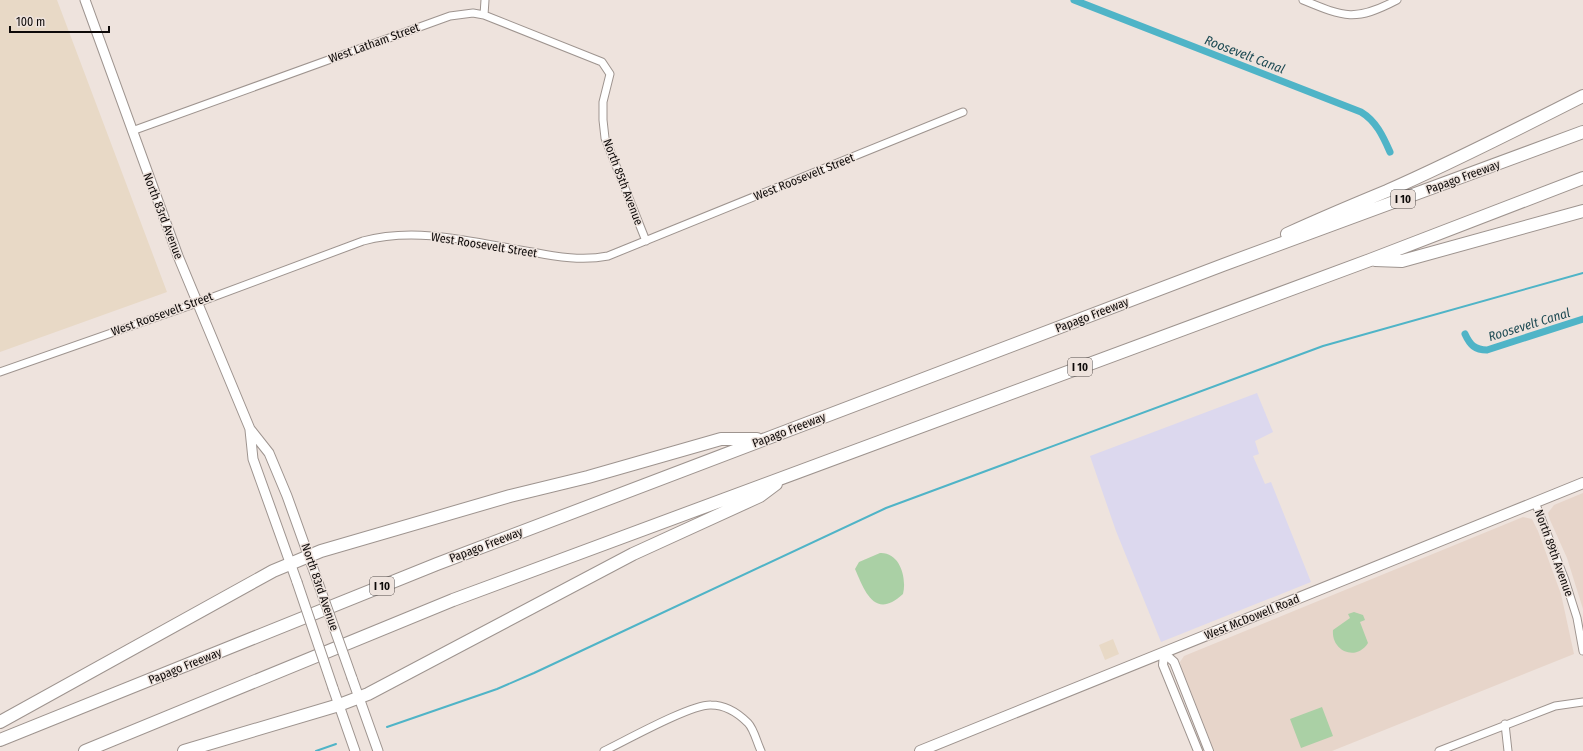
<svg xmlns="http://www.w3.org/2000/svg" width="1583" height="751" font-family="'Fira Sans Condensed',sans-serif">
<style>
.commercial{fill:#dcd8ee}
.industrial{fill:#e8d9c6}
.built{fill:#e7d5ca}
.green{fill:#aad0a5}
.lines{fill:none;stroke-linecap:round;stroke-linejoin:round}
.stream{stroke:#4fb4c7;stroke-width:2}
.canal{stroke:#4fb4c7;stroke-width:7}
.minor-casing{stroke:#9e948f;stroke-width:9}
.tertiary-casing{stroke:#9e948f;stroke-width:10}
.secondary-casing{stroke:#9e948f;stroke-width:11}
.primary-casing{stroke:#9e948f;stroke-width:12}
.motorway-casing{stroke:#9e948f;stroke-width:14}
.minor{stroke:#fff;stroke-width:7}
.tertiary{stroke:#fff;stroke-width:8}
.secondary{stroke:#fff;stroke-width:9}
.primary{stroke:#fff;stroke-width:10}
.motorway{stroke:#fff;stroke-width:12}
.secondary-bridge-casing{stroke:#9e948f;stroke-width:11;stroke-linecap:butt}
.secondary-bridge{stroke:#fff;stroke-width:9}
.labels{text-anchor:middle;stroke-width:3;stroke-linejoin:round;paint-order:stroke}
.shield{fill:#eee3dd;stroke:#514b49;stroke-width:1}
.shield-label{font-size:11px;font-weight:bold;fill:#0e0a09}
.street-label{font-size:12px;fill:#0e0a09;stroke:#eee3dd}
.water-label{font-size:13px;font-style:italic;fill:#1d4a53;stroke:#eee3dd}
</style>
<rect width="100%" height="100%" fill="#eee3dd"/>
<path class="commercial" d="M1257 393 1273 432 1255 441 1259 454 1253 456 1265 484 1271 482 1311 582 1161 642 1116 531 1090 456Z"/>
<path class="industrial" d="M0 0H57L167 292 0 352Z
M1113 639 1119 654 1105 660 1099 645Z"/>
<path class="built" d="M1583 493V609L1567 558 1550 520 1548 513 1554 505Z
M1523 517 1532 519 1538 531 1561 594 1574 654 1332 751H1214L1181 668 1180 662 1184 656Z"/>
<path class="green" d="M880 553C900 552 907 578 903 594 875 620 865 592 855 569L859 562Z
M1354 612 1363 615 1365 620 1360 622 1368 643C1356 662 1331 651 1333 630L1350 618 1348 614Z
M1322 707 1333 736 1301 748 1290 719Z"/>
<g class="lines">
<path class="stream" d="M387 727 497 689 534 673 886 508 1323 346 1583 273
M316 751 336 744"/>
<path class="canal" d="M1074 0 1361 112C1376 121 1383 136 1390 152
M1465 334C1470 345 1475 350 1487 350L1583 319"/>
<g class="minor-casing">
<path id="minor" d="M1303 0C1344 17 1355 22 1397 0
M484 15 485 0
M132 131 450 16 473 13 484 15 602 62 610 74 603 102V120L605 138 646 241
M0 372 197 303 363 241C418 226 477 243 532 252 557 257 583 261 608 256L963 112
M1535 502 1565 580 1577 618 1583 651
M1505 724 1508 751
M604 751C625 741 691 704 711 705 726 705 738 713 748 723 754 729 757 743 761 751
M1439 751 1555 706 1583 702"/>
</g>
<g class="tertiary-casing">
<path id="tertiary" d="M1164 653 1174 662 1209 751
M1164 653 1163 665 1198 751"/>
</g>
<g class="secondary-casing">
<path id="secondary" d="M85 0 178 256 250 429 269 453 287 496 315 574
M250 430 253 459 297 582
M352 678 378 751
M333 688 355 751"/>
</g>
<g class="primary-casing">
<path id="primary" d="M920 751 1583 483"/>
</g>
<g class="motorway-casing">
<path id="motorway" d="M1287 234C1320 219 1353 205 1387 191 1453 162 1518 129 1583 96
M1375 260 1402 261 1583 211
M0 722 273 571 321 551 510 496 588 477 721 439H757
M0 740 437 564 1223 265 1583 132
M85 751 453 600 1370 260 1583 178
M184 751 339 705 368 694 633 554 760 496 776 484"/>
</g>
<use href="#minor" class="minor"/>
<use href="#tertiary" class="tertiary"/>
<use href="#secondary" class="secondary"/>
<use href="#primary" class="primary"/>
<use href="#motorway" class="motorway"/>
<g class="secondary-bridge-casing">
<path id="secondary-bridge" d="M315 574 352 678
M297 582 333 688"/>
</g>
<use href="#secondary-bridge" class="secondary-bridge"/>
</g>
<g class="labels">
<g class="shield">
<rect x="1391" y="190" width="24" height="18" rx="3"/>
<rect x="1068" y="358" width="24" height="18" rx="3"/>
<rect x="370" y="577" width="24" height="18" rx="3"/>
</g>
<g class="shield-label">
<text x="1403" y="203">I 10</text>
<text x="1080" y="371">I 10</text>
<text x="382" y="590">I 10</text>
</g>
<g class="street-label">
<text transform="translate(374 43) rotate(-20)" y="4">West Latham Street</text>
<text transform="translate(804 177) rotate(-22)" y="4">West Roosevelt Street</text>
<text transform="translate(1463 177) rotate(-20)" y="4">Papago Freeway</text>
<text transform="translate(623 182) rotate(69)" y="4">North 85th Avenue</text>
<text transform="translate(163 216) rotate(69)" y="4">North 83rd Avenue</text>
<text transform="translate(484 245) rotate(9)" y="4">West Roosevelt Street</text>
<text transform="translate(162 314) rotate(-20)" y="4">West Roosevelt Street</text>
<text transform="translate(1092 315) rotate(-21)" y="4">Papago Freeway</text>
<text transform="translate(789 430) rotate(-21)" y="4">Papago Freeway</text>
<text transform="translate(486 545) rotate(-21)" y="4">Papago Freeway</text>
<text transform="translate(1554 553) rotate(70)" y="4">North 89th Avenue</text>
<text transform="translate(320 587) rotate(71)" y="4">North 83rd Avenue</text>
<text transform="translate(1252 617) rotate(-22)" y="4">West McDowell Road</text>
<text transform="translate(185 666) rotate(-22)" y="4">Papago Freeway</text>
</g>
<g class="water-label">
<text transform="translate(1245 54) rotate(21)" y="5">Roosevelt Canal</text>
<text transform="translate(1529 324) rotate(-17)" y="5">Roosevelt Canal</text>
</g>
</g>
<path d="M10 26v6h99v-6" fill="none" stroke="#0e0a09" stroke-width="2"/>
<text x="16" y="26" font-size="12" fill="#0e0a09" stroke="#eee3dd" stroke-width="3" paint-order="stroke">100 m</text>
</svg>
